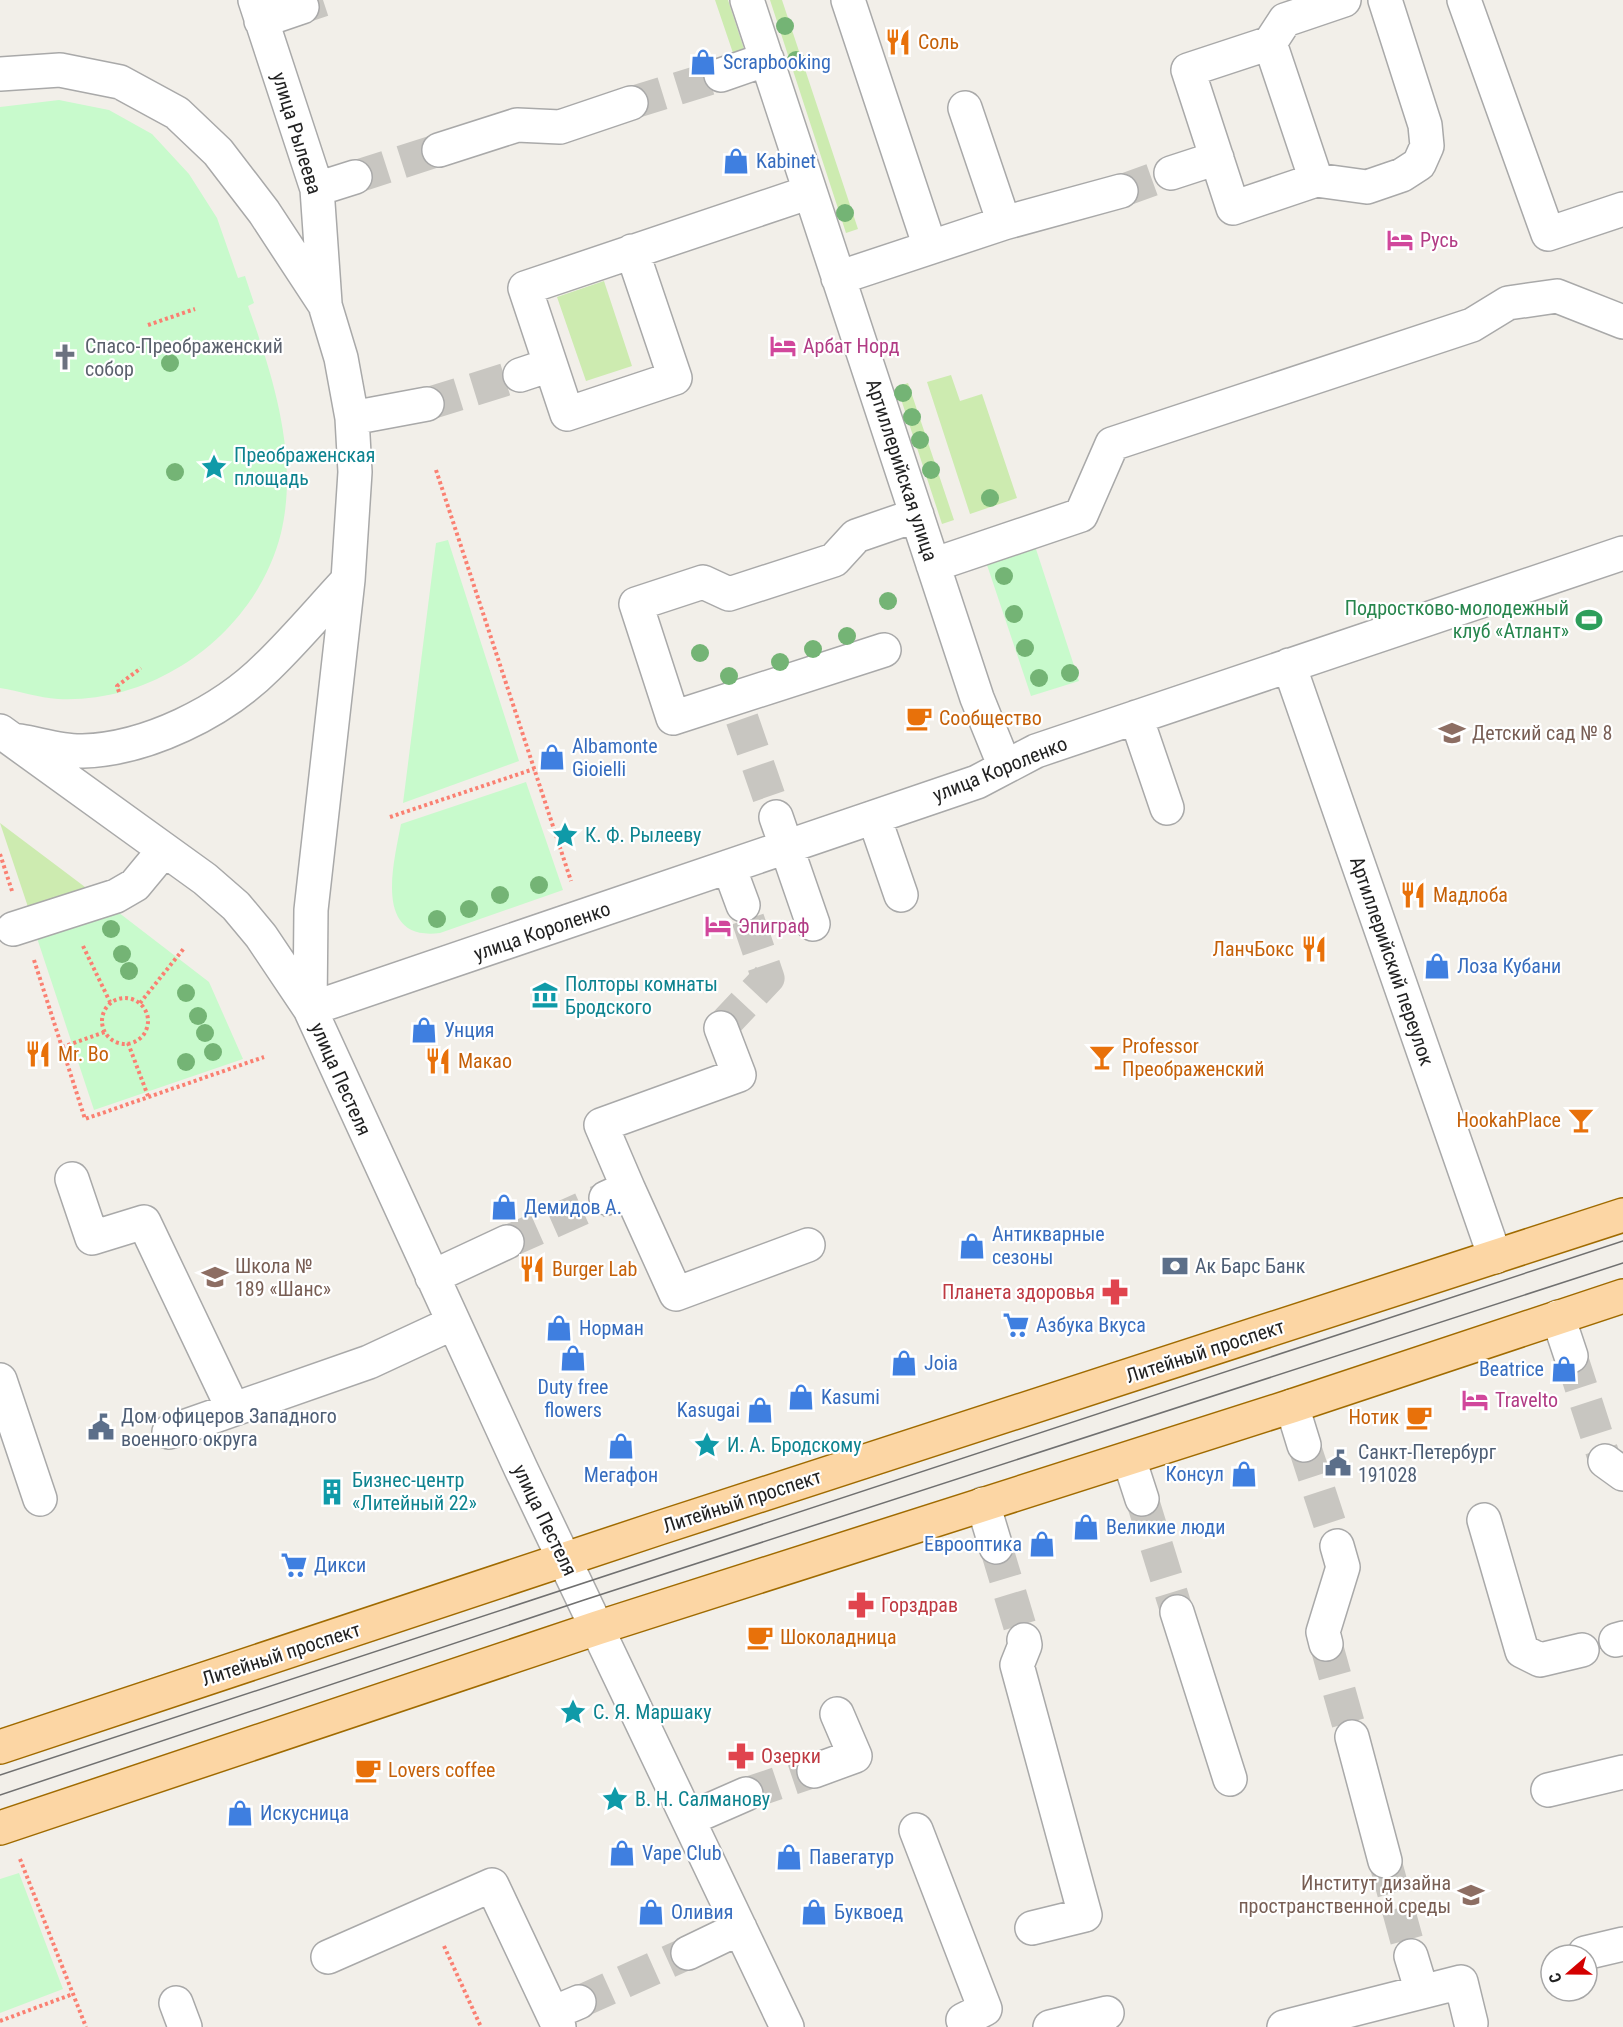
<svg xmlns="http://www.w3.org/2000/svg" width="1623" height="2027" font-family="'Roboto Condensed',sans-serif">
<style>
.grass{fill:#cdebb0}
.park{fill:#c8facc}
.lines{fill:none;stroke-linecap:round;stroke-linejoin:round}
.minor-tunnel{stroke:#c8c6c1;stroke-width:33;stroke-dasharray:33 16;stroke-linecap:butt}
.minor-casing{stroke:#a9a9a9;stroke-width:36}
.major-casing{stroke:#a06b00;stroke-width:36}
.path{stroke:#fa8072;stroke-width:4;stroke-dasharray:3 3;stroke-linecap:butt}
.minor{stroke:#fff;stroke-width:33}
.major{stroke:#fcd6a4;stroke-width:33}
.tram{stroke:#707070;stroke-width:1.5}
.tree{fill:#74b475}
.labels{text-anchor:middle;stroke-width:4.5;stroke-linejoin:round;paint-order:stroke}
.food-label{font-size:20px;fill:#c56008;stroke:#fff;text-anchor:start}
.shop-label{font-size:20px;fill:#366cbe;stroke:#fff;text-anchor:start}
.street-label{font-size:20px;fill:#222;stroke:#fff}
.hotel-label{font-size:20px;fill:#b23c85;stroke:#fff;text-anchor:start}
.worship-label{font-size:20px;fill:#5b616d;stroke:#fff;text-anchor:start}
.culture-label{font-size:20px;fill:#0d838f;stroke:#fff;text-anchor:start}
.leisure-label{font-size:20px;fill:#27864d;stroke:#fff;text-anchor:end}
.education-label{font-size:20px;fill:#785e54;stroke:#fff;text-anchor:start}
.service-label{font-size:20px;fill:#4e5e75;stroke:#fff;text-anchor:start}
.health-label{font-size:20px;fill:#be3a42;stroke:#fff;text-anchor:start}
</style>
<rect width="100%" height="100%" fill="#f2efe9"/>
<path class="grass" d="M715 0H728L745 52 734 56Z
M770 0H782L858 229 846 233Z
M604 281 632 366 586 381 557 297Z
M951 375 960 401 982 394 1017 498 970 514 927 382Z
M908 383 954 520 942 524 897 387Z
M0 823 89 890 29 910Z"/>
<path class="park" d="M59 100 109 110 152 134 189 174 217 218 238 278 245 276 254 303 248 306C273 376 299 457 281 533 257 630 159 704 58 699 39 698 19 691 0 688V107Z
M448 540 519 761 403 803 436 543Z
M1035 546 1079 681 1031 696 986 562Z
M526 782 563 890 440 933C372 942 394 862 401 824Z
M114 909 209 982 243 1059 94 1110 36 935Z
M19 1873 63 1989 0 2013V1879Z"/>
<g class="lines">
<path class="minor-tunnel" d="M302 7 323 0
M631 103 721 75
M355 177 439 150
M1121 191 1171 173
M427 404 520 375
M742 719 776 817
M721 1028 768 978 743 905
M507 1242 606 1198
M1571 1356 1605 1461
M1304 1445 1337 1546
M1142 1499 1177 1612
M996 1547 1024 1640
M1326 1644 1352 1737
M746 1794 814 1771
M1385 1861 1411 1956
M579 2002 688 1953"/>
<g class="minor-casing">
<path id="minor" d="M255 0 317 189 325 303
M747 0 977 698 1005 767
M848 0 930 247
M1464 0 1548 234 1623 209
M261 21 302 7
M1270 43 1316 180 1233 208 1188 70Z
M1270 43 1285 20 1344 0
M0 74 60 70 120 82 177 113 218 152 264 212 325 305 341 358 352 418 355 472 348 580 311 910 310 1009
M721 75 767 59
M965 108 1004 223
M439 150 517 125 560 127 631 103
M1171 173 1217 158
M1316 180 1367 187 1402 175 1419 164 1427 146 1425 125 1385 0
M317 189 355 177
M632 251 675 378 567 414 525 288 810 192
M838 278 1004 223 1121 191
M520 375 550 365
M352 418 427 404
M933 565 1081 515 1112 444 1472 325 1508 303 1557 296 1623 322
M884 650 673 718 636 604 703 582 729 594 834 560 856 536 917 515
M1289 665 1495 1257
M1136 717 1167 808
M0 731 205 879 236 906 261 936 310 1009 521 1469 787 2027
M20 741C39 744 63 752 83 751 147 749 222 712 267 667 295 640 321 609 348 580
M776 817 813 924
M874 817 901 895
M729 867 743 905
M13 929 116 896 135 885 164 850
M310 1009 977 782 1036 751 1623 553
M72 1179 92 1238 144 1222 233 1409
M628 1188 676 1294 808 1245
M606 1198 628 1188 601 1125 739 1075 721 1028
M432 1277 507 1242
M1558 1317 1571 1356
M0 1380 40 1499
M1292 1406 1304 1445
M169 1432 369 1362 453 1323
M1129 1459 1142 1499
M1605 1461 1623 1474
M983 1504 996 1547
M1484 1520 1522 1651 1540 1660 1582 1650
M1177 1612 1230 1779
M1024 1640 1025 1645 1017 1665 1085 1915 1032 1928
M1616 1640 1623 1638
M1326 1644 1323 1632 1343 1567 1337 1546
M1352 1737 1385 1861
M814 1771 855 1756 837 1714
M1548 1790 1623 1772
M689 1819 746 1794
M916 1830 985 2009 963 2020
M688 1953 740 1928
M1585 1953 1623 1944
M1411 1956 1422 1992
M328 1957 492 1885 559 2027
M176 2003 185 2027
M553 2013 579 2002
M1050 2027 1107 2013
M1284 2027 1461 1982 1471 2023"/>
</g>
<g class="major-casing">
<path id="major" d="M0 1747 659 1528 1623 1215
M0 1828 597 1628 1292 1406 1623 1296"/>
</g>
<path class="path" d="M148 325 195 309
M436 470 571 881
M119 692 117 686 141 668
M390 817 534 769
M0 854 12 891
M83 946 110 1002
M34 960 85 1119 264 1057
M102 1021a23 23 0 1 1 46 0a23 23 0 1 1-46 0Z
M140 1003 185 947
M128 1043 148 1096
M62 1047 105 1032
M20 1859 86 2027
M444 1946 481 2027
M0 2021 73 1994"/>
<use href="#minor" class="minor"/>
<use href="#major" class="major"/>
<path class="tram" d="M0 1775 1623 1241
M0 1795 584 1600 1623 1263"/>
</g>
<g class="tree">
<circle cx="785" cy="26" r="9"/>
<circle cx="796" cy="60" r="9"/>
<circle cx="845" cy="213" r="9"/>
<circle cx="170" cy="363" r="9"/>
<circle cx="903" cy="393" r="9"/>
<circle cx="912" cy="417" r="9"/>
<circle cx="920" cy="440" r="9"/>
<circle cx="931" cy="470" r="9"/>
<circle cx="175" cy="472" r="9"/>
<circle cx="990" cy="498" r="9"/>
<circle cx="1004" cy="576" r="9"/>
<circle cx="888" cy="601" r="9"/>
<circle cx="1014" cy="614" r="9"/>
<circle cx="847" cy="636" r="9"/>
<circle cx="1025" cy="648" r="9"/>
<circle cx="813" cy="649" r="9"/>
<circle cx="700" cy="653" r="9"/>
<circle cx="780" cy="662" r="9"/>
<circle cx="1070" cy="673" r="9"/>
<circle cx="729" cy="676" r="9"/>
<circle cx="1039" cy="678" r="9"/>
<circle cx="539" cy="885" r="9"/>
<circle cx="500" cy="895" r="9"/>
<circle cx="469" cy="909" r="9"/>
<circle cx="437" cy="919" r="9"/>
<circle cx="111" cy="929" r="9"/>
<circle cx="122" cy="954" r="9"/>
<circle cx="129" cy="971" r="9"/>
<circle cx="186" cy="993" r="9"/>
<circle cx="198" cy="1016" r="9"/>
<circle cx="205" cy="1033" r="9"/>
<circle cx="213" cy="1052" r="9"/>
<circle cx="186" cy="1062" r="9"/>
</g>
<defs>
<g id="restaurant-bare" transform="scale(2.07)"><path d="M-5-6h1v4h1v-4h1v4h1v-4h1v5L-1.5 .5V6h-2V.5L-5-1ZM5-6V6H3V1.5H1.5Q1.5-4 5-6Z" fill="#e8710a" stroke="#fff" stroke-width="2.5" paint-order="stroke"/></g>
<g id="shop-bare" transform="scale(2.07)"><path d="M-5-2.5h2.3a2.7 3.5 0 0 1 5.4 0H5L5.5 6h-11ZM-1.5-2.5h3a1.5 2.3 0 0 0-3 0Z" fill="#3f7fe0" stroke="#fff" stroke-width="2.5" paint-order="stroke"/></g>
<g id="hotel-bare" transform="scale(2.07)"><path d="M-6-4.5h1.5V1H6V5H4.5V3h-9V5H-6ZM-4 0a1.8 1.8 0 1 1 3.6 0ZM.5 0V-2.5h3Q6-2.5 6 0Z" fill="#d1479c" stroke="#fff" stroke-width="2.5" paint-order="stroke"/></g>
<g id="church-bare" transform="scale(2.07)"><path d="M-1.2-6h2.4v3.5h3.3v2.4h-3.3V6h-2.4V-.1h-3.3v-2.4h3.3Z" fill="#6b7280" stroke="#fff" stroke-width="2.5" paint-order="stroke"/></g>
<g id="sight-bare" transform="scale(2.07)"><path d="M0-6L1.8-2.2L6-1.7L2.9 1.2L3.7 5.4L0 3.3L-3.7 5.4L-2.9 1.2L-6-1.7L-1.8-2.2Z" fill="#0f9aa8" stroke="#fff" stroke-width="2.5" paint-order="stroke"/></g>
<g id="stadium-bare" transform="scale(2.07)"><path d="M0-5a6.5 5 0 1 0 0 10a6.5 5 0 1 0 0-10ZM-3.5-1.8h7v3.6h-7Z" fill="#2e9e5b" stroke="#fff" stroke-width="2.5" paint-order="stroke"/></g>
<g id="cafe-bare" transform="scale(2.07)"><path d="M-5.5-4.5H6V0H3Q3 3.5 0 3.5H-2.5Q-5.5 3.5-5.5 0ZM3-3.2v2h1.7v-2ZM-6 4.5H4V6H-6Z" fill="#e8710a" stroke="#fff" stroke-width="2.5" paint-order="stroke"/></g>
<g id="school-bare" transform="scale(2.07)"><path d="M0-5L7-2L0 1L-7-2ZM-4 1L0 2.5L4 1V4Q0 6-4 4Z" fill="#8d6e63" stroke="#fff" stroke-width="2.5" paint-order="stroke"/></g>
<g id="museum-bare" transform="scale(2.07)"><path d="M0-6L6-3V-2H-6V-3ZM-5-1h2V3h-2ZM-1-1h2V3h-2ZM3-1h2V3H3ZM-6 4H6V6H-6Z" fill="#0f9aa8" stroke="#fff" stroke-width="2.5" paint-order="stroke"/></g>
<g id="bar-bare" transform="scale(2.07)"><path d="M-6-5H6L.8 .8V4.5H3.5V6h-7V4.5H-.8V.8Z" fill="#e8710a" stroke="#fff" stroke-width="2.5" paint-order="stroke"/></g>
<g id="bank-bare" transform="scale(2.07)"><path d="M-6-4H6V4H-6ZM0-2.3a2.3 2.3 0 1 0 0 4.6a2.3 2.3 0 1 0 0-4.6Z" fill="#5c6f8a" stroke="#fff" stroke-width="2.5" paint-order="stroke"/></g>
<g id="pharmacy-bare" transform="scale(2.07)"><path d="M-2-6h4v4h4v4h-4v4h-4v-4h-4v-4h4Z" fill="#e0444e" stroke="#fff" stroke-width="2.5" paint-order="stroke"/></g>
<g id="supermarket-bare" transform="scale(2.07)"><path d="M-6-5.5h2.5l.6 2H6L4.5 2H-2.5L-4.4-4H-6ZM-1.5 3.2a1.3 1.3 0 1 0 .1 0ZM3 3.2a1.3 1.3 0 1 0 .1 0Z" fill="#3f7fe0" stroke="#fff" stroke-width="2.5" paint-order="stroke"/></g>
<g id="civic-bare" transform="scale(2.07)"><path d="M-.6-6.5H3V-4.5H.6V-3L4-1V1h2V6H-6V1h2V-1L-.6-3ZM-1.2 2.5V6h2.4V2.5Z" fill="#5c6f8a" stroke="#fff" stroke-width="2.5" paint-order="stroke"/></g>
<g id="building-bare" transform="scale(2.07)"><path d="M-4-6H4V6H1V3H-1V6H-4ZM-2.5-4.3h1.7v1.8h-1.7ZM.8-4.3h1.7v1.8H.8ZM-2.5-1h1.7V.8h-1.7ZM.8-1h1.7V.8H.8Z" fill="#0f9aa8" stroke="#fff" stroke-width="2.5" paint-order="stroke"/></g>
<g id="university-bare" transform="scale(2.07)"><path d="M0-5L7-2L0 1L-7-2ZM-4 1L0 2.5L4 1V4Q0 6-4 4Z" fill="#8d6e63" stroke="#fff" stroke-width="2.5" paint-order="stroke"/></g>
</defs>
<g fill-rule="evenodd">
<use href="#restaurant-bare" x="898" y="42"/>
<use href="#shop-bare" x="703" y="62"/>
<use href="#shop-bare" x="736" y="161"/>
<use href="#hotel-bare" x="1400" y="240"/>
<use href="#hotel-bare" x="783" y="346"/>
<use href="#church-bare" x="65" y="357"/>
<use href="#sight-bare" x="214" y="467"/>
<use href="#stadium-bare" x="1589" y="620"/>
<use href="#cafe-bare" x="919" y="718"/>
<use href="#school-bare" x="1452" y="733"/>
<use href="#shop-bare" x="552" y="757"/>
<use href="#sight-bare" x="565" y="835"/>
<use href="#restaurant-bare" x="1413" y="895"/>
<use href="#hotel-bare" x="718" y="926"/>
<use href="#restaurant-bare" x="1314" y="949"/>
<use href="#shop-bare" x="1437" y="966"/>
<use href="#museum-bare" x="545" y="995"/>
<use href="#shop-bare" x="424" y="1030"/>
<use href="#restaurant-bare" x="38" y="1054"/>
<use href="#bar-bare" x="1102" y="1057"/>
<use href="#restaurant-bare" x="438" y="1061"/>
<use href="#bar-bare" x="1581" y="1120"/>
<use href="#shop-bare" x="504" y="1207"/>
<use href="#shop-bare" x="972" y="1246"/>
<use href="#bank-bare" x="1175" y="1266"/>
<use href="#restaurant-bare" x="532" y="1269"/>
<use href="#school-bare" x="215" y="1277"/>
<use href="#pharmacy-bare" x="1115" y="1292"/>
<use href="#supermarket-bare" x="1016" y="1325"/>
<use href="#shop-bare" x="559" y="1328"/>
<use href="#shop-bare" x="573" y="1358"/>
<use href="#shop-bare" x="904" y="1363"/>
<use href="#shop-bare" x="1564" y="1369"/>
<use href="#shop-bare" x="801" y="1397"/>
<use href="#hotel-bare" x="1475" y="1400"/>
<use href="#shop-bare" x="760" y="1410"/>
<use href="#cafe-bare" x="1419" y="1417"/>
<use href="#civic-bare" x="101" y="1427"/>
<use href="#sight-bare" x="707" y="1445"/>
<use href="#shop-bare" x="621" y="1446"/>
<use href="#civic-bare" x="1338" y="1463"/>
<use href="#shop-bare" x="1244" y="1474"/>
<use href="#building-bare" x="332" y="1492"/>
<use href="#shop-bare" x="1086" y="1527"/>
<use href="#shop-bare" x="1042" y="1544"/>
<use href="#supermarket-bare" x="294" y="1565"/>
<use href="#pharmacy-bare" x="861" y="1605"/>
<use href="#cafe-bare" x="760" y="1637"/>
<use href="#sight-bare" x="573" y="1712"/>
<use href="#pharmacy-bare" x="741" y="1756"/>
<use href="#cafe-bare" x="368" y="1770"/>
<use href="#sight-bare" x="615" y="1799"/>
<use href="#shop-bare" x="240" y="1813"/>
<use href="#shop-bare" x="622" y="1853"/>
<use href="#shop-bare" x="789" y="1857"/>
<use href="#university-bare" x="1471" y="1895"/>
<use href="#shop-bare" x="651" y="1912"/>
<use href="#shop-bare" x="814" y="1912"/>
</g>
<g class="labels">
<g class="food-label">
<text x="918" y="49">Соль</text>
<text x="939" y="725">Сообщество</text>
<text x="1433" y="902">Мадлоба</text>
<text x="1294" y="956" text-anchor="end">ЛанчБокс</text>
<text x="1122" y="1053">Professor<tspan x="1122" dy="23">Преображенский</tspan></text>
<text x="58" y="1061">Mr. Bo</text>
<text x="458" y="1068">Макао</text>
<text x="1561" y="1127" text-anchor="end">HookahPlace</text>
<text x="552" y="1276">Burger Lab</text>
<text x="1399" y="1424" text-anchor="end">Нотик</text>
<text x="780" y="1644">Шоколадница</text>
<text x="388" y="1777">Lovers coffee</text>
</g>
<g class="shop-label">
<text x="723" y="69">Scrapbooking</text>
<text x="756" y="168">Kabinet</text>
<text x="572" y="753">Albamonte<tspan x="572" dy="23">Gioielli</tspan></text>
<text x="1457" y="973">Лоза Кубани</text>
<text x="444" y="1037">Унция</text>
<text x="524" y="1214">Демидов А.</text>
<text x="992" y="1241">Антикварные<tspan x="992" dy="23">сезоны</tspan></text>
<text x="1036" y="1332">Азбука Вкуса</text>
<text x="579" y="1335">Норман</text>
<text x="924" y="1370">Joia</text>
<text x="1544" y="1376" text-anchor="end">Beatrice</text>
<text x="573" y="1394" text-anchor="middle">Duty free<tspan x="573" dy="23">flowers</tspan></text>
<text x="821" y="1404">Kasumi</text>
<text x="740" y="1417" text-anchor="end">Kasugai</text>
<text x="1224" y="1481" text-anchor="end">Консул</text>
<text x="621" y="1482" text-anchor="middle">Мегафон</text>
<text x="1106" y="1534">Великие люди</text>
<text x="1022" y="1551" text-anchor="end">Еврооптика</text>
<text x="314" y="1572">Дикси</text>
<text x="260" y="1820">Искусница</text>
<text x="642" y="1860">Vape Club</text>
<text x="809" y="1864">Павегатур</text>
<text x="671" y="1919">Оливия</text>
<text x="834" y="1919">Буквоед</text>
</g>
<g class="street-label">
<text transform="translate(297 133) rotate(73)" y="7">улица Рылеева</text>
<text transform="translate(902 470) rotate(72)" y="7">Артиллерийская улица</text>
<text transform="translate(1000 769) rotate(-22)" y="7">улица Короленко</text>
<text transform="translate(542 931) rotate(-19)" y="7">улица Короленко</text>
<text transform="translate(1392 961) rotate(71)" y="7">Артиллерийский переулок</text>
<text transform="translate(341 1079) rotate(66)" y="7">улица Пестеля</text>
<text transform="translate(1205 1351) rotate(-18)" y="7">Литейный проспект</text>
<text transform="translate(742 1501) rotate(-18)" y="7">Литейный проспект</text>
<text transform="translate(545 1520) rotate(64)" y="7">улица Пестеля</text>
<text transform="translate(281 1654) rotate(-18)" y="7">Литейный проспект</text>
</g>
<g class="hotel-label">
<text x="1420" y="247">Русь</text>
<text x="803" y="353">Арбат Норд</text>
<text x="738" y="933">Эпиграф</text>
<text x="1495" y="1407">Travelto</text>
</g>
<g class="worship-label">
<text x="85" y="353">Спасо-Преображенский<tspan x="85" dy="23">собор</tspan></text>
</g>
<g class="culture-label">
<text x="234" y="462">Преображенская<tspan x="234" dy="23">площадь</tspan></text>
<text x="585" y="842">К. Ф. Рылееву</text>
<text x="565" y="991">Полторы комнаты<tspan x="565" dy="23">Бродского</tspan></text>
<text x="727" y="1452">И. А. Бродскому</text>
<text x="352" y="1487">Бизнес-центр<tspan x="352" dy="23">«Литейный 22»</tspan></text>
<text x="593" y="1719">С. Я. Маршаку</text>
<text x="635" y="1806">В. Н. Салманову</text>
</g>
<g class="leisure-label">
<text x="1569" y="615">Подростково-молодежный<tspan x="1569" dy="23">клуб «Атлант»</tspan></text>
</g>
<g class="education-label">
<text x="1472" y="740">Детский сад № 8</text>
<text x="235" y="1273">Школа №<tspan x="235" dy="23">189 «Шанс»</tspan></text>
<text x="1451" y="1890" text-anchor="end">Институт дизайна<tspan x="1451" dy="23">пространственной среды</tspan></text>
</g>
<g class="service-label">
<text x="1195" y="1273">Ак Барс Банк</text>
<text x="121" y="1423">Дом офицеров Западного<tspan x="121" dy="23">военного округа</tspan></text>
<text x="1358" y="1459">Санкт-Петербург<tspan x="1358" dy="23">191028</tspan></text>
</g>
<g class="health-label">
<text x="1095" y="1299" text-anchor="end">Планета здоровья</text>
<text x="881" y="1612">Горздрав</text>
<text x="761" y="1763">Озерки</text>
</g>
</g>
<g transform="translate(1569 1973) rotate(250)"><circle r="28" fill="#ffffff" stroke="#a7a7a7" stroke-width="1.5"/>
<path d="M0-4.5L10 22L0 15L-10 22Z" fill="#d40000"/>
<text y="-9" font-size="16" font-weight="bold" text-anchor="middle" fill="#222222">С</text>
</g>
</svg>
